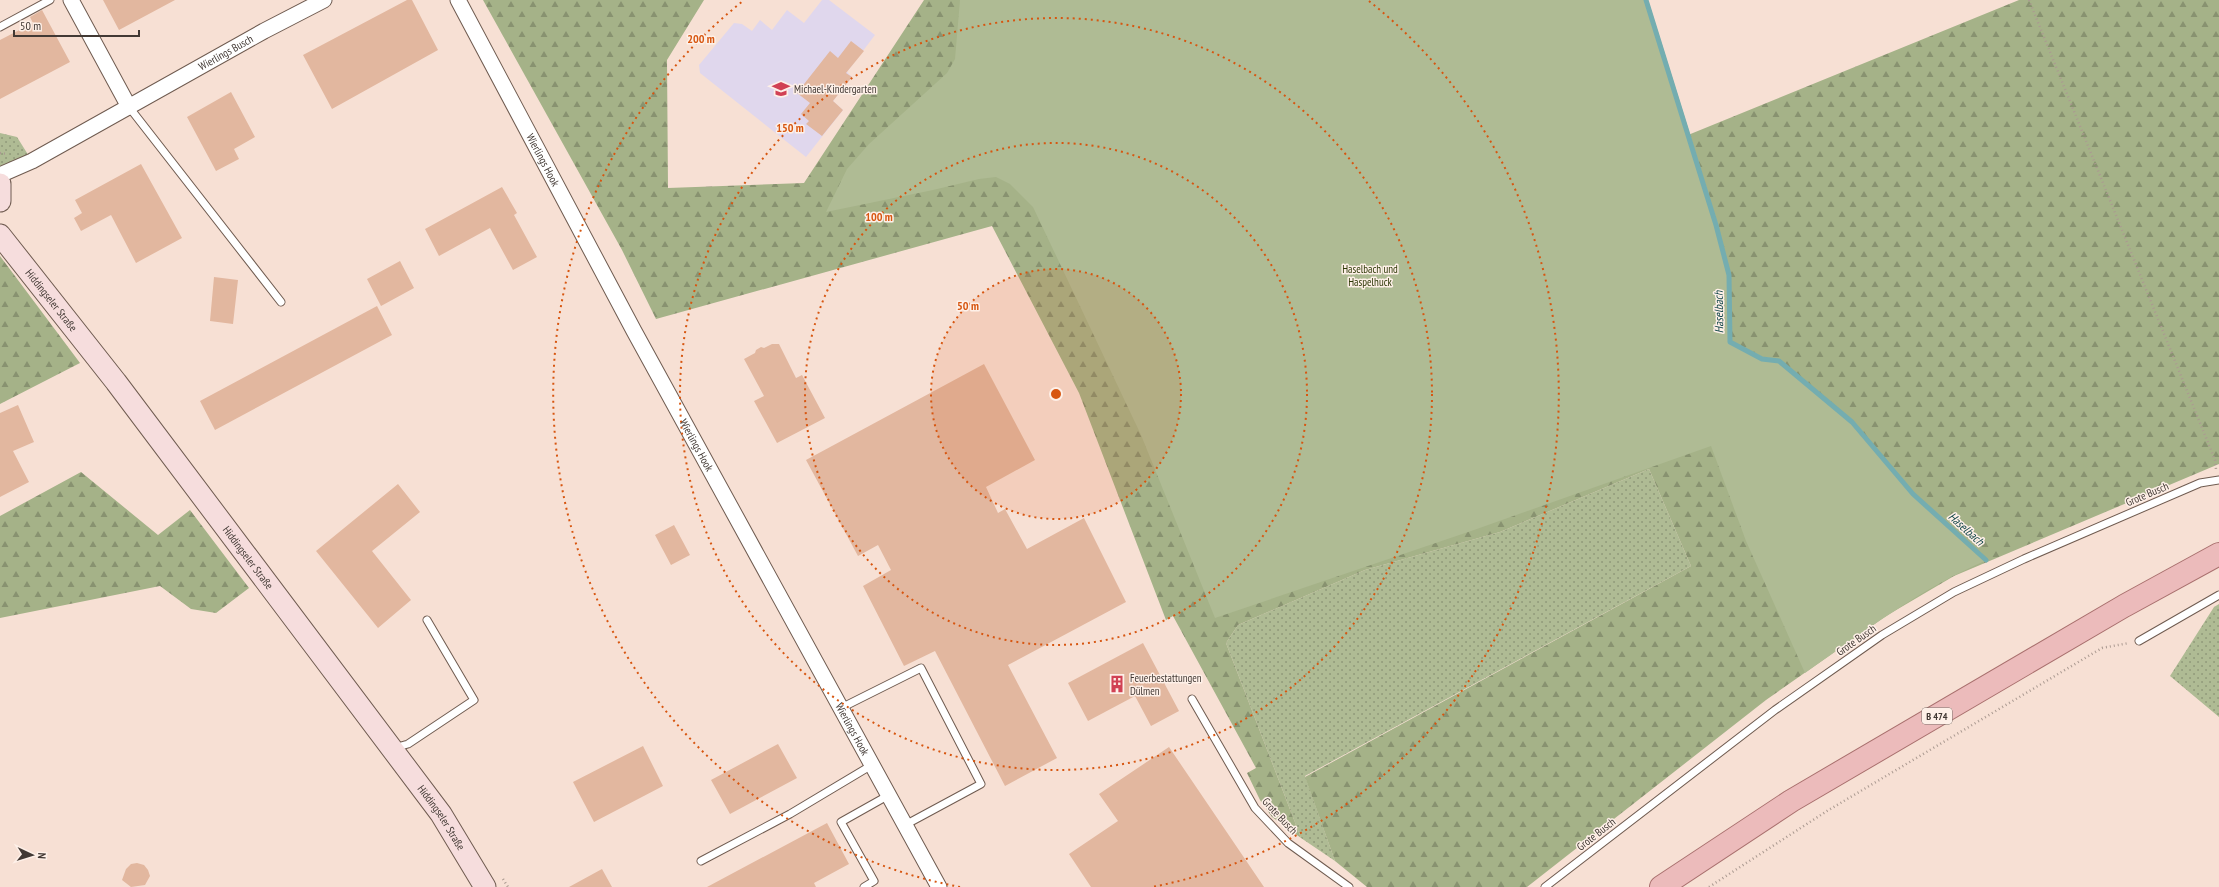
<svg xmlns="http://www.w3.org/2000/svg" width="2219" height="887" font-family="'PT Sans Narrow',sans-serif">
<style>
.education{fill:#e0d7ed}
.grass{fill:url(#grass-dots)}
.forest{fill:url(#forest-firs)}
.green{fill:#afbb94}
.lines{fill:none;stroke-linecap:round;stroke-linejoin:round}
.stream{stroke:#74adb0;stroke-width:5}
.building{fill:#e2b79f}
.lane-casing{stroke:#6f5b50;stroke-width:9}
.street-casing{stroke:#6f5b50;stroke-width:17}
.secondary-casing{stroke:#6f5b50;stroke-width:23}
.primary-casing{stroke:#a9706e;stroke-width:24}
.path{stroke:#ab9a91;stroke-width:2.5;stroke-dasharray:1 3;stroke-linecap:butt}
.lane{stroke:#fff;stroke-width:7}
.street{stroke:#fff;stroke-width:15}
.secondary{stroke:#f6dddd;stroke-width:21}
.primary{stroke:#ecbbbb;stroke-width:22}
.ring{fill:none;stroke:#d75610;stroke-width:2;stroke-dasharray:2 4}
.labels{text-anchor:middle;stroke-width:3;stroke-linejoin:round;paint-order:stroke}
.shield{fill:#fef0e8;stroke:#7a706a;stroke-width:1}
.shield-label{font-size:10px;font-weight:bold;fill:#423934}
.street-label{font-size:11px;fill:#423934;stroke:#fef0e8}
.poi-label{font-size:11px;fill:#423934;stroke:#fef0e8;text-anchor:start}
.park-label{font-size:11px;fill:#2d3806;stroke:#fef0e8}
.water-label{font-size:12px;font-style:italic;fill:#114649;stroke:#fef0e8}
.centre{fill:#d75610;stroke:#fef0e8;stroke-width:2}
.ring-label{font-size:12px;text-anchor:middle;font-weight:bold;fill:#d75610;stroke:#fef0e8;stroke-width:3;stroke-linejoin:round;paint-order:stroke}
</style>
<defs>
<pattern id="grass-dots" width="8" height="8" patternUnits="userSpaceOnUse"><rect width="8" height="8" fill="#afbb94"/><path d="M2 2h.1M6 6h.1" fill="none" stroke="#90997a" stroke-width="1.8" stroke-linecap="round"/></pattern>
<pattern id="forest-firs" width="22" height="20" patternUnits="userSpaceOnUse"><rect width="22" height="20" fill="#a5b288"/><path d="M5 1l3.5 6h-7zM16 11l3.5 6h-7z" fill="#889270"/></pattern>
</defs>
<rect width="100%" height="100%" fill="#f7e0d4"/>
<path class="education" d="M822 0H829L875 35 847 72 852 77 833 101 843 110 806 157 700 73 699 65 734 23 742 24 752 31 760 20 772 30 787 10 804 23Z"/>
<path class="grass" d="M0 133 17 137 32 161 0 175Z
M1649 469 1691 566 1305 776 1335 861 1301 838 1226 643 1238 625 1365 570 1500 532Z
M2219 604V717L2170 676 2214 607Z"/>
<path class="forest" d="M483 0H704L667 60 668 188 804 183 924 0H1167L1688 135 2019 0H2219V464L1954 576 1886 616 1766 700 1527 887H1367L1335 861 1305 777 1691 566 1649 469 1500 532 1365 570 1238 625 1226 643 1301 838 1272 817 1260 800 1247 773 1256 768 1173 616 1166 620 1079 393 992 226 656 319 622 250Z
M0 256 80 363 0 404Z
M81 472 158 535 190 510 249 588 216 613 191 609 160 586 0 618V516Z"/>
<path class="green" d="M960 0H1648L1718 224 1730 275 1731 341 1763 357 1779 359 1853 422 1914 493 1987 560C1921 588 1864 632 1805 673L1746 541 1711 446 1474 530 1215 618 1141 435 1033 207 1010 184 996 177 979 179 933 190 826 212 847 169 869 144 947 73 955 59Z"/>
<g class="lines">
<path class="stream" d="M1646 0 1716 225 1729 275 1730 342 1762 359 1779 361 1852 422 1913 494 1986 560"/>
</g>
<path class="building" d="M103 0H175L119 30Z
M407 0H412L438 50 332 109 303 55Z
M42 10 70 62 0 99V40L33 23 30 17Z
M851 41 864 51 846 73 852 77 833 101 843 110 822 136 806 124 809 121 801 114 810 103 797 93 830 51 838 58Z
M231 92 255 137 234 149 239 159 216 171 187 117Z
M141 164 182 238 136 263 111 215 81 231 74 218 82 213 75 200Z
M502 187 517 213 514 215 537 257 513 270 490 228 439 256 425 229Z
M400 261 414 288 381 306 367 279Z
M214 277 238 280 233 324 210 321Z
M377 306 392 335 215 430 200 401Z
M772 344H779L796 378 802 375 825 418 777 443 754 401 764 396 744 359 755 353 756 350 761 347 764 348Z
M984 364 1035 460 986 487 998 513 1005 509 1027 549 1084 518 1126 602 1008 665 1057 758 1005 786 935 651 904 666 863 586 891 570 878 545 858 556 806 460Z
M18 405 34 442 13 451 29 482 0 497V413Z
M398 484 420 512 372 551 411 600 378 628 316 551Z
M674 525 690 555 671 565 655 535Z
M1143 643 1179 711 1151 726 1135 696 1088 721 1068 683Z
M778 744 797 778 730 814 711 780Z
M643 746 663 786 594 822 573 782Z
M1169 747 1264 887H1091L1069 854 1118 821 1099 794Z
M827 823 849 864 814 883 816 887H707Z
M137 863 144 865 148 870 150 876 145 885 131 887 122 880 126 869 131 864Z
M602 869 612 887H569Z"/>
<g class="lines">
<g class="lane-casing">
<path id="lane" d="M0 27 50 0
M129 107 281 302
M2139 641 2219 595
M1192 699 1255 808 1288 843 1349 887
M841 708 921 668 981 784 905 825
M394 748 408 744 474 700 427 620
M701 861 790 814 872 765
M864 887 874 881 841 822 889 795
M1545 887 1775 710 1882 635 1954 592 2024 559 2200 483 2219 480"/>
</g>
<g class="street-casing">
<g id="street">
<path d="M71 0 129 107"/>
<path id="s1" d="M458 0 634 331 939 887"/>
<path id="s2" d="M0 175 32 161 264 31 324 0"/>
</g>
</g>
<g class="secondary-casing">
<g id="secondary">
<path d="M0 184V201"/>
<path id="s3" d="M0 235 116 382 441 814 485 887"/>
</g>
</g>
<g class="primary-casing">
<path id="primary" d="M1661 887 1791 801 2124 606 2219 554"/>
</g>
<path class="path" d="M2029 0 2215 460 2216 469
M0 153 8 154
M503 879 508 887
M1709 887 1827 811 2102 648 2129 643"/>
<use href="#lane" class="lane"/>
<use href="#street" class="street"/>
<use href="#secondary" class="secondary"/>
<use href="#primary" class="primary"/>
</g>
<circle cx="1056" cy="394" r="125" fill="#d75610" fill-opacity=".12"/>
<g class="ring">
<circle cx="1056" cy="394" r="125"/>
<circle cx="1056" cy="394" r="251"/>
<circle cx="1056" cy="394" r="376"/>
<path d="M960 887A502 502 0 0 1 743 1M1369 1A502 502 0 0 1 1152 887"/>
</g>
<defs>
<g id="school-bare" transform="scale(1.38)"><path d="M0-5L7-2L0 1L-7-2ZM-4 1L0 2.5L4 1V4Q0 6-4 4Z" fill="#d14154" stroke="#fef0e8" stroke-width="2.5" paint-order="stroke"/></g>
<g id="building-bare" transform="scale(1.38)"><path d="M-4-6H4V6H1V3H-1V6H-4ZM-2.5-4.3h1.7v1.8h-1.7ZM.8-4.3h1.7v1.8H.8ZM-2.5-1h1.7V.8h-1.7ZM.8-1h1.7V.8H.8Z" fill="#d14154" stroke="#fef0e8" stroke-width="2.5" paint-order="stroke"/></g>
</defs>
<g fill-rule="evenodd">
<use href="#school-bare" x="781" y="89"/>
<use href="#building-bare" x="1117" y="684"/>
</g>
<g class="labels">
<rect class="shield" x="1922" y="708" width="30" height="16" rx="3"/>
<g class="shield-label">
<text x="1937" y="720">B 474</text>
</g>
<g class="street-label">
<text dy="4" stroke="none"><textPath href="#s2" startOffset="257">Wierlings Busch</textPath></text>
<text dy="4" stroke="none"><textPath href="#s1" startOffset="181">Wierlings Hook</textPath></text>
<text dy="4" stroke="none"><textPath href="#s3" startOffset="83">Hiddingseler Straße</textPath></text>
<text dy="4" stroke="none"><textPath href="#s1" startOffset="505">Wierlings Hook</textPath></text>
<text transform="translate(2147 494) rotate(-23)" y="4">Grote Busch</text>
<text dy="4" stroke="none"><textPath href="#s3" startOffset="407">Hiddingseler Straße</textPath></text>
<text transform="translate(1856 640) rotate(-35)" y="4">Grote Busch</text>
<text dy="4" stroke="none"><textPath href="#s1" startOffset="829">Wierlings Hook</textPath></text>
<text transform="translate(1280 816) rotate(47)" y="4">Grote Busch</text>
<text dy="4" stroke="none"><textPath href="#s3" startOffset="731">Hiddingseler Straße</textPath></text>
<text transform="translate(1596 834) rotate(-38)" y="4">Grote Busch</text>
</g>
<g class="poi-label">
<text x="794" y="93">Michael-Kindergarten</text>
<text x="1130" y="682">Feuerbestattungen<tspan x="1130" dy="13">Dülmen</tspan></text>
</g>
<g class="park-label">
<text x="1370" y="273">Haselbach und<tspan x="1370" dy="13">Haspelhuck</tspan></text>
</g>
<g class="water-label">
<text transform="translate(1719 312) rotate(-91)" y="4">Haselbach</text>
<text transform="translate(1966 529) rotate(42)" y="4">Haselbach</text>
</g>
</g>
<circle cx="1056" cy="394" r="6" class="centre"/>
<g class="ring-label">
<text x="701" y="43">200 m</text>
<text x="790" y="132">150 m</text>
<text x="879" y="221">100 m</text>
<text x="968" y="310">50 m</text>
</g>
<g transform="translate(32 855) rotate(94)" stroke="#fef0e8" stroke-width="3" paint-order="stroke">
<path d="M0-3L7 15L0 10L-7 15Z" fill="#423934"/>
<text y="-6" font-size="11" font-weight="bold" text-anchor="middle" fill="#423934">N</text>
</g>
<path d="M14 30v6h125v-6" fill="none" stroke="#423934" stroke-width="2"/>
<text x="20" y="30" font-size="12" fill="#423934" stroke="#fef0e8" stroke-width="3" paint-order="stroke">50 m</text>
</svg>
